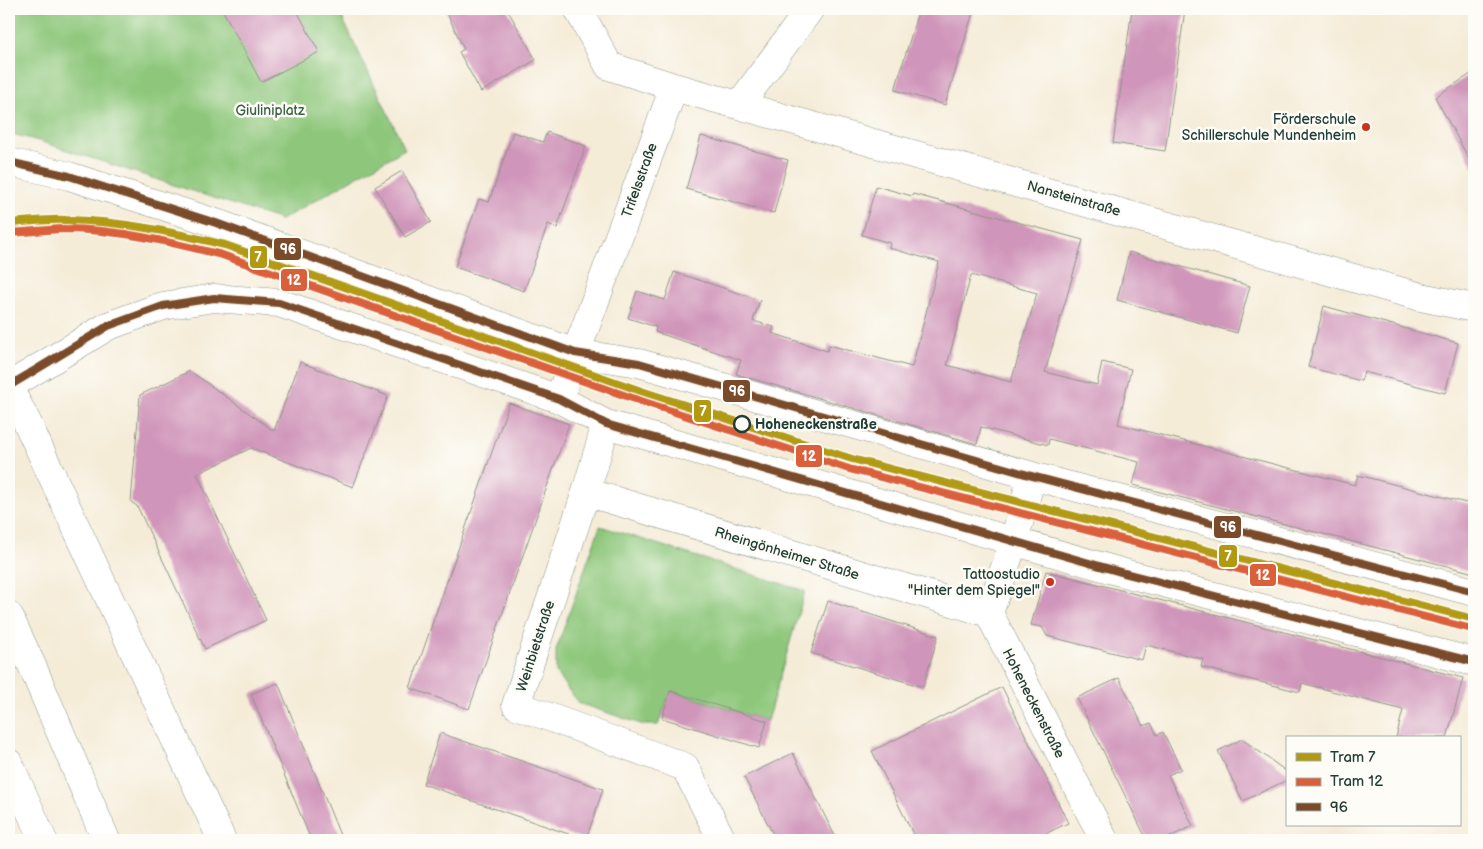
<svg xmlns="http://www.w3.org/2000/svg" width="1483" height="849" font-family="'Balsamiq Sans',sans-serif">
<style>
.green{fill:#8ec77b;stroke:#568258}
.building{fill:#d095ba;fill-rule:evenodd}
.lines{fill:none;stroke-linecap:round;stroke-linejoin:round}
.minor-casing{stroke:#8a9486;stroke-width:29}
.highway-casing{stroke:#8a9486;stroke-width:29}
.minor{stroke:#fff;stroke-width:28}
.highway{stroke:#fff;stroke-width:28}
.bus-1-casing{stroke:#fdfcf7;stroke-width:11}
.bus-1{stroke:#7a4b2a;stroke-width:8}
.tram-1-casing{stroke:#fdfcf7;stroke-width:11}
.tram-2-casing{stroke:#fdfcf7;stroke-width:11}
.tram-1{stroke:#b19a12;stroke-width:8}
.tram-2{stroke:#da603b;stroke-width:8}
.poi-dot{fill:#c8321e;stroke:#fdfcf7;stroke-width:2}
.stop-dot{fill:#fdfcf7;stroke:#1f3d34;stroke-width:2.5}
.labels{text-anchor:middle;stroke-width:5;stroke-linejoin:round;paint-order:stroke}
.park-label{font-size:14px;fill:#3b6046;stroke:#fdfcf7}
.poi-label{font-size:14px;fill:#1f3d34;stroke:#fdfcf7;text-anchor:end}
.street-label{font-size:14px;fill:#1f3d34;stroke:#fdfcf7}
.stop-label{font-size:14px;font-weight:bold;fill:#1f3d34;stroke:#fdfcf7;text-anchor:start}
.line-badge{stroke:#fdfcf7;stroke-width:2}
.badge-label{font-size:14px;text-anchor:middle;font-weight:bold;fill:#fff}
</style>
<rect width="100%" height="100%" fill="#fdfcf7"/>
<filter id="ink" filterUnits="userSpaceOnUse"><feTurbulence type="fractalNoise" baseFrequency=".02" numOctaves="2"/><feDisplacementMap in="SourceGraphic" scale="10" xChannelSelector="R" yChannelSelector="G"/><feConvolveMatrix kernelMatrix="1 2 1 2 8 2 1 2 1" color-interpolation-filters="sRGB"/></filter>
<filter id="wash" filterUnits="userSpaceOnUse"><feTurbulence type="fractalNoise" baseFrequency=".0096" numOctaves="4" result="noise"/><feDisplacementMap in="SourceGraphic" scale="20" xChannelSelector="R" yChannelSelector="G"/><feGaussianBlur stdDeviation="1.12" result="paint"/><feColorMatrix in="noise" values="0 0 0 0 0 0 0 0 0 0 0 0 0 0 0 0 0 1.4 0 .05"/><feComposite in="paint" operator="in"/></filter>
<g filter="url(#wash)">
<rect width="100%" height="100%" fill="#f5ecd8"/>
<path class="green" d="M9 9H338L405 149 281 220 39 141 9 133Z
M600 526 805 591 767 721 671 691 658 725H644L578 703 556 673V650Z"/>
<g id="blocks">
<path class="building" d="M222 9H296L319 52 261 82Z
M445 9H507L536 60 481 92 459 52 464 49Z
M919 9H974L945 105 895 90Z
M1132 9H1185L1165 151 1113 143Z
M1474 72V168L1435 97Z
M513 132 543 142 547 132 586 146 557 228 548 224 524 291 455 267 479 199 489 202Z
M701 136 788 160 774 213 686 189Z
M402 171 431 222 405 237 375 187Z
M876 186 912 196 913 194 1083 240 1045 372 1097 385 1102 362 1131 369 1118 424 1355 485 1358 475 1474 505V573L1133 485 1139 462 1049 439 1048 445 981 427 977 444 736 374 741 360 655 332 656 327 628 318 637 291 665 300 674 272 760 300 753 321 774 327 772 333 827 351 829 345 912 367 939 262 889 248 890 243 862 235ZM971 275 1037 293 1011 382 947 365Z
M1129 252 1250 286 1237 333 1117 300Z
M1324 306 1458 343 1445 393 1364 372 1361 381 1308 367Z
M300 362 388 396 353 487 251 448 197 474 266 620 205 649 137 506 131 502 140 395 190 371 274 431Z
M509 403 569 424 469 709 410 688Z
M1046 571 1463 678 1447 738H1396L1403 710 1302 683 1300 692 1201 667 1203 659 1146 645 1142 660 1047 636 1042 627 1031 625Z
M828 601 938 636 923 687 811 653Z
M1119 678 1143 726 1151 723 1157 735 1163 732 1181 769 1168 775 1193 826 1163 840H1147L1077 698Z
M278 683 342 840H311L251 694Z
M1002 687 1068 823 1032 840H916L872 751Z
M670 691 767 721 759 748 662 718Z
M440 733 603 789 586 840 423 784Z
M1242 739 1287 772V780L1243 801 1218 751Z
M793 753 837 840H776L744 777Z"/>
</g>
</g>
<g filter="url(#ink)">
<use href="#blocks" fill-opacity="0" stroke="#8a9486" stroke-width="1"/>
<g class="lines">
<g class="minor-casing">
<path id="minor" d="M578 9 609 66 674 87 1421 297 1474 308
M740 104 810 9
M9 162 69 176 216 223 575 353 639 363 1032 476 1474 592
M9 386 108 326 163 306 214 298 279 303 559 399 606 424 1124 573 1474 662
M559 399 674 87
M606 424 586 492 516 705 685 767 722 840
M1032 476 1014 541 989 613 1104 840
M586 492 989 613"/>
</g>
<g class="highway-casing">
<path id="highway" d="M9 388 26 420 222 840
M9 616 33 668 106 840
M9 763 43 840"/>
</g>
<use href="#minor" class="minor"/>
<use href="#highway" class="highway"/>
<g class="bus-1-casing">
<path id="bus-1" d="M9 162 69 176 216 223 575 353 639 363 1032 476 1474 592
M9 386 108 326 163 306 214 298 279 303 559 399 606 424 1124 573 1474 662"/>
</g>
<use href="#bus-1" class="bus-1"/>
<g class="tram-1-casing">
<path id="tram-1" d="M9 223C28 222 48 219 66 220 121 221 172 232 225 245L641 391 852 459 1474 619"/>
</g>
<g class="tram-2-casing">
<path id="tram-2" d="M10 233C27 232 45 230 63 229 117 229 170 242 222 255L638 400 849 469 1472 629"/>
</g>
<use href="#tram-1" class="tram-1"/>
<use href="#tram-2" class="tram-2"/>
</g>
</g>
<g class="poi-dot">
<circle cx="1366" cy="127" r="5"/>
<circle cx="1050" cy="582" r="5"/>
</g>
<circle class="stop-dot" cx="742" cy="424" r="8"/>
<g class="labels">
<g class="park-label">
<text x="270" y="115">Giuliniplatz</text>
</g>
<g class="poi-label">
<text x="1356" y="124">Förderschule<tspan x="1356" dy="16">Schillerschule Mundenheim</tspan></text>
<text x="1040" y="579">Tattoostudio<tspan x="1040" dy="16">"Hinter dem Spiegel"</tspan></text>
</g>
<g class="street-label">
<text transform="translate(639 180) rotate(-70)" y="5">Trifelsstraße</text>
<text transform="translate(1074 198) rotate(16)" y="5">Nansteinstraße</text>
<text transform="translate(787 553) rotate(17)" y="5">Rheingönheimer Straße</text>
<text transform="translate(535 646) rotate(-72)" y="5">Weinbietstraße</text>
<text transform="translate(1034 703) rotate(63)" y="5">Hoheneckenstraße</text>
</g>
<g class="stop-label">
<text x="755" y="429">Hoheneckenstraße</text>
</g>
</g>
<g class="line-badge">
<rect x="273" y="237" width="29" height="24" rx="5" fill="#7a4b2a"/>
<rect x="249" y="245" width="19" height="24" rx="5" fill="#b19a12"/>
<rect x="280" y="268" width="28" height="24" rx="5" fill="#da603b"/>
<rect x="722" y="379" width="29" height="24" rx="5" fill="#7a4b2a"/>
<rect x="693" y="399" width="19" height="24" rx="5" fill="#b19a12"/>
<rect x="795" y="444" width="28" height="24" rx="5" fill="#da603b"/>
<rect x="1213" y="515" width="29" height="24" rx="5" fill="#7a4b2a"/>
<rect x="1218" y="544" width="20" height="24" rx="5" fill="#b19a12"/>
<rect x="1249" y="563" width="28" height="24" rx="5" fill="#da603b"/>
</g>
<g class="badge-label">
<text x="288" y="254">96</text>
<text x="258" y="262">7</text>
<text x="294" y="285">12</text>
<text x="737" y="396">96</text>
<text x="703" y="416">7</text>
<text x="809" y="461">12</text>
<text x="1228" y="532">96</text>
<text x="1228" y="561">7</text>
<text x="1263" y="580">12</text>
</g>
<rect width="1483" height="849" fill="none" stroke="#fdfcf7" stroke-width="30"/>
<rect x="1286" y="736" width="175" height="90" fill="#fdfcf7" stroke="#a4b0a9"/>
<rect x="1296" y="753" width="25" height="8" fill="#b19a12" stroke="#a4b0a9"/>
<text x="1330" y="762" font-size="15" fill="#1f3d34">Tram 7</text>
<rect x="1296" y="778" width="25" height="8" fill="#da603b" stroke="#a4b0a9"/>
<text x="1330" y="786" font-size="15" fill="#1f3d34">Tram 12</text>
<rect x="1296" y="803" width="25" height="8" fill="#7a4b2a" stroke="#a4b0a9"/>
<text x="1330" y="812" font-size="15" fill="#1f3d34">96</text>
</svg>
